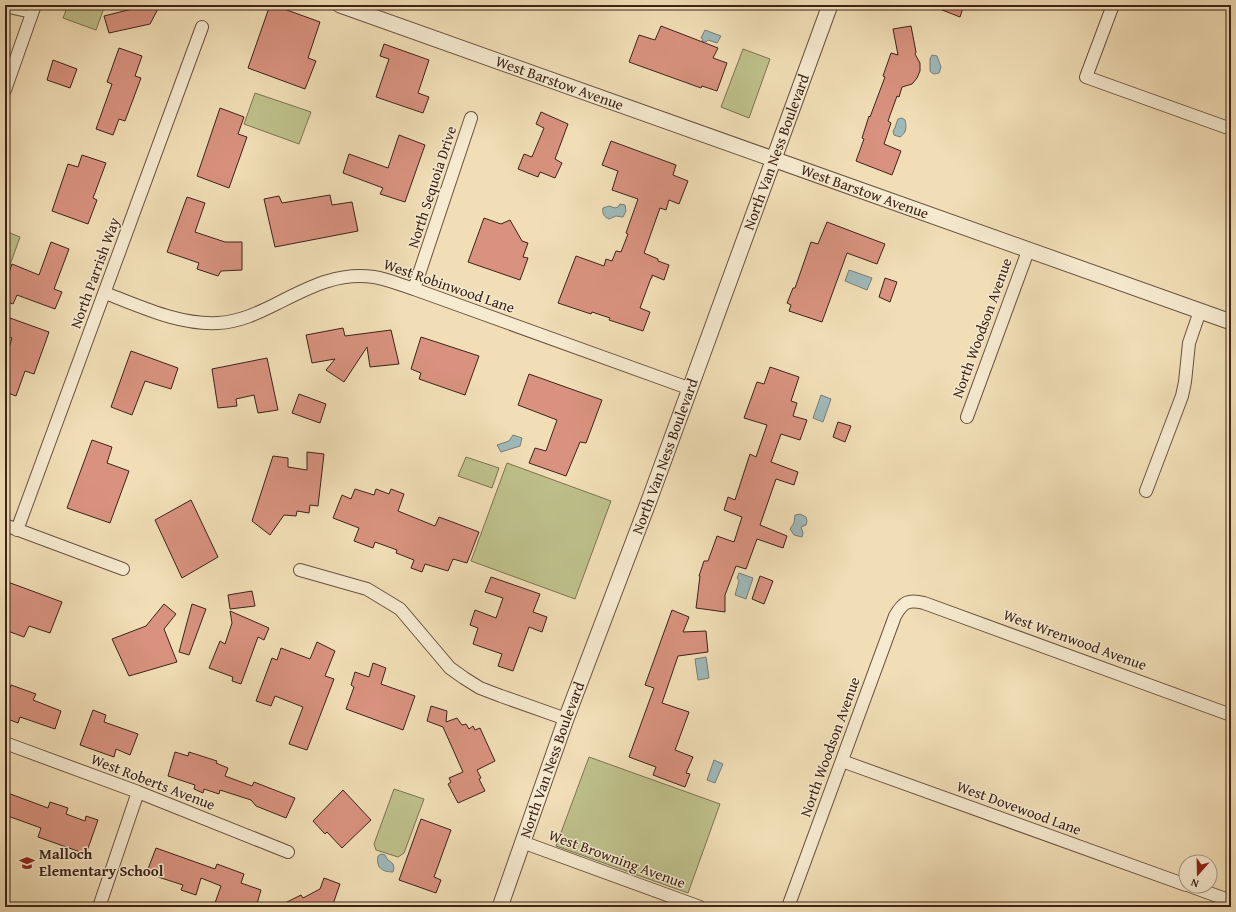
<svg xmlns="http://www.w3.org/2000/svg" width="1236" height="912" font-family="'Gentium Book Plus',serif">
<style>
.green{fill:#bec08b;stroke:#7e7252}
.water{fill:#9fb9b9;stroke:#787d79}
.building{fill:#d8927f;stroke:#3d2318}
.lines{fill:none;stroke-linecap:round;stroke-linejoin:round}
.service-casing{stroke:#6a5240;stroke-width:8}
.minor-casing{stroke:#6a5240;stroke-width:14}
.tertiary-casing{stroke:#6a5240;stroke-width:17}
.service{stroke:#f6ead0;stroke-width:6}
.minor{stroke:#f6ead0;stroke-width:12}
.tertiary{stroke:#f6ead0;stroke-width:15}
.labels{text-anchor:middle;stroke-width:3;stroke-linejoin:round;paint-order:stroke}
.street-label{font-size:15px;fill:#3d2318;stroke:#f6ead0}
.poi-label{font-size:15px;font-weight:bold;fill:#3d2318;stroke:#f6ead0;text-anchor:start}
</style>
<rect width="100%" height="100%" fill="#f1deb6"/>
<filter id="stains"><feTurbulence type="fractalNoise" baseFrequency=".005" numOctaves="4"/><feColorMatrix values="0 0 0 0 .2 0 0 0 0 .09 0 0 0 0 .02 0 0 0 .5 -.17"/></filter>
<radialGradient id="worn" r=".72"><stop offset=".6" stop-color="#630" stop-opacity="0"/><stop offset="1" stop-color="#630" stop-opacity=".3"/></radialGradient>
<path class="green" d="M68 5H105L96 30 63 18Z
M743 49 770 59 749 118 721 107Z
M255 93 311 112 299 144 244 124Z
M5 231 20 237 5 279Z
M466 457 499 468 492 488 458 476Z
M507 463 611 501 575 599 471 561Z
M589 757 720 804 688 893 556 846Z
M394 789 424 799 404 853 398 857 376 850 374 844Z"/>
<path class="water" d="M705 30 721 36 717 43 708 40 706 42 702 41 703 39 701 38Z
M932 55 937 56 941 67 939 73C935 74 933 75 930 71V59Z
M902 118 905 120C907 128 906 133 900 137L894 135 893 131C896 127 896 123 898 119Z
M620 204 625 205 626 211 623 217 616 216 609 219C604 217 602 214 603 208L609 206 615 208 618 207Z
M849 270 872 278 867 290 845 281Z
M821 395 831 399 823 422 813 418Z
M513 435 522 438 520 446 501 452 497 445 509 441Z
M800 514 806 517 807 521 806 525 801 527 803 533 802 537 794 535 790 529 794 523 795 515Z
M739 573 753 578 746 599 735 595 739 581 737 578Z
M706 657 709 678 698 680 695 659Z
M714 760 723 764 715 783 707 780Z
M381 854 385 855 387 859 393 864 394 868 393 872C381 872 376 867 378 856Z"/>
<path class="building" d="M134 5H160L150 24 109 33 104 16 132 9Z
M270 5H273L320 22 308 58 316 61 305 89 248 68Z
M932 5H964L960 17 932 6Z
M661 26 718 48 713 58 727 63 717 91 702 86 701 88 629 62 639 35 655 40Z
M911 26 916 52 915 54 920 63V71L917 78 912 84 902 87 899 97 897 96 888 121 891 123 884 144 901 151 892 175 856 161 864 139 862 138 869 116 870 117 885 77 883 76 891 53 898 55 893 29Z
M384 44 429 60 418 93 429 97 423 113 376 97 389 59 380 56Z
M119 48 142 56 135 76 141 78 125 121 119 119 113 135 96 129 112 84 107 82Z
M53 60 77 69 70 88 47 80Z
M220 108 244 117 238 134 247 137 229 188 197 176Z
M541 112 568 124 555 159 562 163 555 178 540 172 538 177 518 169 524 154 532 157 544 128 536 124Z
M399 135 425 145 405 202 380 194 383 188 343 173 349 154 388 168Z
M611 141 676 165 673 175 688 181 679 204 669 200 666 210 660 208 644 253 658 259V261L669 265 664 280 652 275V278H651L640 308 650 312 643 331 609 320 610 318 592 312 591 314 558 303 576 256 604 266 606 259 612 261 616 251 621 252 628 234 626 233 638 199 612 190 618 171 602 165Z
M82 155 106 163 93 198 97 200 88 224 52 211 68 164 78 167Z
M330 195 332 205 352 202 358 231 275 247 264 199 279 196 282 203Z
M187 197 205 203 195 232 225 242H242V270L221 271 218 276 197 269 199 263 167 252Z
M484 218 501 224 510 220 522 241 528 243 523 257 528 258 520 280 468 262Z
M827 222 885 244 877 264 847 253 822 322 789 311 791 305 787 303 793 288H795L811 242 818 244Z
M51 242 69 249 54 289 62 292 55 309 17 295 13 304 5 301V284L12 264 39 275Z
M885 278 897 282 890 302 879 297Z
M10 318 49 332 34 374 25 371 16 396 5 392V360L12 338 5 335Z
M343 328 345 336 391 330 399 364 370 367 367 347 344 382 326 370 335 359 312 363 306 335Z
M421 337 479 356 465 395 419 379 421 373 411 369Z
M131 351 178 368 171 389 145 381 132 415 111 407Z
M267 358 278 410 258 413 254 395 236 399 237 406 218 408 212 369Z
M770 367 799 377 791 401 797 403 793 416 807 420 800 440 781 434 771 462 798 472 794 485 776 479 760 525 787 536 783 548 757 539 746 569 736 566 725 595V612L696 608 700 576H699L704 561H708L717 536 734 542 742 517 724 510 728 497 735 500 750 454 756 457 767 425 744 418 757 382 764 384Z
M529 374 602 400 586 443 580 442 566 476 529 463 535 448 546 451 557 420 518 405Z
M299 394 326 404 320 423 292 413Z
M838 422 851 426 845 442 833 437Z
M92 440 112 447 107 463 129 471 110 523 67 508Z
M307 452 324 454 318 506 310 505 309 513 297 511 296 516 284 515 270 535 252 521 273 456 288 458V467L307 470Z
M355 489 374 495 376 489 389 494 391 489 404 494 398 511 435 526 439 517 479 532 467 563 453 559 448 571 425 564 422 572 411 568 414 560 396 553 397 550 375 542 373 548 354 541 359 528 333 518 342 495 351 499Z
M191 500 218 557 182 578 155 520Z
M760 576 773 581 764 604 752 599Z
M491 577 540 594 533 612 547 617 542 632 529 627 513 671 498 666 502 654 473 644 478 628 470 625 475 610 496 618 503 598 485 592Z
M5 581 62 602 50 633 29 626 24 637 5 630Z
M252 591 255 606 230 609 228 595Z
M164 604 176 614 164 629 177 662 129 676 112 639 146 626Z
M192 604 206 609 189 655 179 652Z
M672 610 689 617 683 632 706 631 708 652 678 656 662 703 689 712 675 750 693 757 686 773 690 774 685 787 653 775 656 767 629 757 654 688 645 685Z
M230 611 269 628 264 640 258 637 241 684 232 681 233 677 209 668 220 641 225 644 232 623Z
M317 642 335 651 325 676 334 679 307 750 289 744 303 707 275 696 271 706 256 701 272 658 277 660 281 648 310 659Z
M373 663 386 668 381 684 415 696 403 730 346 709 354 687 351 685 355 672 369 677Z
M11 685 36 694 33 700 61 711 55 729 20 717 18 723 5 718V702Z
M431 706 447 711 446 722 457 718 462 725 466 724 469 729 473 726 475 730 480 728 495 761 477 770 481 778 479 779 485 791 458 803 448 784 451 782 449 778 463 772 443 727 427 721Z
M93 710 106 715 104 722 138 734 130 755 116 749 114 757 80 745Z
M175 752 188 756 189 752 217 761 216 763 228 768 225 776 252 786 254 782 295 798 286 818 256 806 251 800 220 790 219 794 204 789 203 793 194 789 195 785 168 776Z
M343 790 371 820 342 848 327 832 325 834 313 821Z
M5 792 48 808 50 802 68 808 66 814 85 821 86 816 98 820 86 854 38 837 41 828 5 815Z
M421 819 451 830 434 877 441 880 436 893 399 880Z
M156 848 215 869 217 864 244 874 241 883 261 890 256 907H226L215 903 221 886 201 878 196 895 181 890 183 885 158 877 160 874 148 869Z
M324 878 340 884 332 907H277L301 895 303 898 320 889Z"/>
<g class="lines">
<g class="service-casing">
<path id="service" d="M5 9 32 15"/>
</g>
<g class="minor-casing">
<path id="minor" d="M1113 5 1086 77 1231 129
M5 90 35 5
M414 289 471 118
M105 293C142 307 179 325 218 323 239 322 258 313 276 304 308 288 336 272 374 277 387 279 401 285 414 289L691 389
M967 417 1028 251
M1146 491 1182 396 1185 382 1189 343 1200 311
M5 525 123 569
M17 530 202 27
M300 570 367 589 400 609 450 668 464 678 480 688 501 696 566 719
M5 743 138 792 288 852
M842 761 1186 885
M522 842 700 907
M1190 886 1231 901
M99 907 138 792
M788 907 895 616C903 602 908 599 924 603L1231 715"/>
</g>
<g class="tertiary-casing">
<g id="tertiary">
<path id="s1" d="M340 5 1231 322"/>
<path id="s2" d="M500 907 566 719 650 498 830 5"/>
</g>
</g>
<use href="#service" class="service"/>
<use href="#minor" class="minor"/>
<use href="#tertiary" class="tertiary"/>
</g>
<defs>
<g id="school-bare" transform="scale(1.2)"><path d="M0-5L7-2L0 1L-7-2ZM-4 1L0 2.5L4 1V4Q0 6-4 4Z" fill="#8f2418" stroke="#f6ead0" stroke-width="2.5" paint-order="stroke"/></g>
</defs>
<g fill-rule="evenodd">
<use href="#school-bare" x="27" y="863"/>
</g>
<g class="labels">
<g class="street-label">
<text dy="5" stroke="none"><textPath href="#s1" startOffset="233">West Barstow Avenue</textPath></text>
<text dy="5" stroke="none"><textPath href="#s2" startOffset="804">North Van Ness Boulevard</textPath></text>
<text transform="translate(432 187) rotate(-72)" y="5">North Sequoia Drive</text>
<text dy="5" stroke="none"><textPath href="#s1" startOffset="557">West Barstow Avenue</textPath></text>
<text transform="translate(95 273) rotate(-70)" y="5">North Parrish Way</text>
<text transform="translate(449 286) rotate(19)" y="5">West Robinwood Lane</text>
<text transform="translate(982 328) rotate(-70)" y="5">North Woodson Avenue</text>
<text dy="5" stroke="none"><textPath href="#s2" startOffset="480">North Van Ness Boulevard</textPath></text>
<text transform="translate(1075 640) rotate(20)" y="5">West Wrenwood Avenue</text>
<text transform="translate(830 747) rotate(-70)" y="5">North Woodson Avenue</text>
<text dy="5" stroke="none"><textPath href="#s2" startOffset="156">North Van Ness Boulevard</textPath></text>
<text transform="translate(153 782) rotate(21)" y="5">West Roberts Avenue</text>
<text transform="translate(1019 808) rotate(20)" y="5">West Dovewood Lane</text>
<text transform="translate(617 859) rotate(20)" y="5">West Browning Avenue</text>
</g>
<g class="poi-label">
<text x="39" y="859">Malloch<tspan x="39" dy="17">Elementary School</tspan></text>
</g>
</g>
<rect width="1236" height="912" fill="none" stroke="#f1deb6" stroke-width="20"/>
<rect x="6" y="6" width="1224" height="900" fill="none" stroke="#3d2318" stroke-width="2"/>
<rect x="10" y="10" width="1216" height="892" fill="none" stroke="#3d2318"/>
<g transform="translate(1198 874) rotate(200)"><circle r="19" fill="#f6ead0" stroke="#ac9a86"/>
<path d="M0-3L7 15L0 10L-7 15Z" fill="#8f2418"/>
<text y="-6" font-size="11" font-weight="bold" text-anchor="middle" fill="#3d2318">N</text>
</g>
<rect width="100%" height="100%" filter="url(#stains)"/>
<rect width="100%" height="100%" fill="url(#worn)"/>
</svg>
